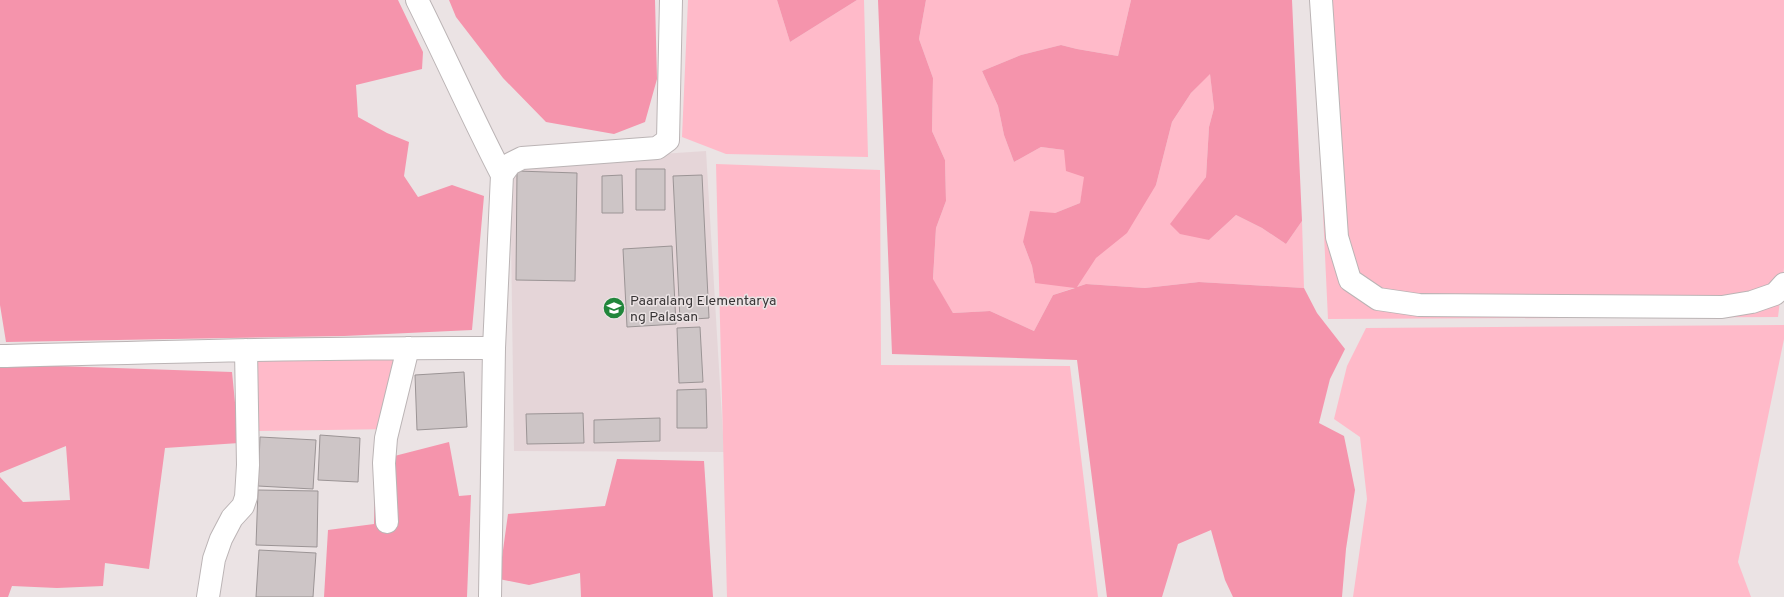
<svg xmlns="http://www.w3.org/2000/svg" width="1784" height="597" font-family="Overpass,sans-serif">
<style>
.built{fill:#e5d5d8}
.green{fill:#ffbac9}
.forest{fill:#f594ac}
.building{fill:#cdc5c6;stroke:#9b9495}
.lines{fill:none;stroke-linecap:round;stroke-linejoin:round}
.minor-casing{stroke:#bbb4b5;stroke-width:24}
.minor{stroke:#fff;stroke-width:22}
.labels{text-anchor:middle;stroke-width:3;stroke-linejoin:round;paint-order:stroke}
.poi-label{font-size:14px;fill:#383536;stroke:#ebe3e4;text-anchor:start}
</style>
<rect width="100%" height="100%" fill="#ebe3e4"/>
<path class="built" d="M706 151 724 452 514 451 510 164Z"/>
<path class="green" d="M688 0H777L790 42 857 0H864L868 157 726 154 682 137Z
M926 0H1131L1118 56 1077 49 1061 45 1021 55 982 71 998 106 1004 135 1014 162 1041 147 1064 150 1085 177 1080 203 1055 213 1023 242 1032 266 1035 283 1156 185 1172 122 1191 93 1210 73 1214 108 1209 127 1206 177 1171 224 1209 240 1236 215 1262 228 1286 244 1302 221 1304 288 1199 282 1145 288 1086 284 1053 295 1034 331 990 311 953 313 933 280 936 228 946 201 945 160 932 131 933 78 919 39Z
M1313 0H1784V268L1778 317 1328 319Z
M716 164 880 170 881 365 1070 366 1098 597H727Z
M1784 325V339L1738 562 1751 597H1353L1367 499 1360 437 1334 419 1347 366 1366 328Z
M393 355 394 429 258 431 257 358Z"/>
<path class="forest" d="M0 0H398L423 52 422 69 356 85 358 117 387 133 409 142 404 176 418 197 452 185 484 196 472 330 344 336 6 342 0 305Z
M449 0H655L657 79 645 122 614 134 546 122 503 78 456 17Z
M777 0H857L790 42Z
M878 0H926L919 39 933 78 932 131 945 160 946 201 936 228 933 279 953 313 990 311 1034 331 1053 295 1075 288 1035 283 1032 266 1023 242 1030 211 1055 213 1080 203 1084 177 1066 171 1064 150 1041 147 1014 162 1004 135 998 106 982 71 1021 55 1061 45 1077 49 1118 56 1131 0H1292L1302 221 1286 244 1262 228 1236 215 1209 240 1180 234 1170 224 1206 177 1209 127 1214 108 1210 74 1191 93 1172 122 1156 185 1127 233 1096 258 1077 287 1086 284 1145 288 1199 282 1304 288 1317 313 1345 349 1330 379 1319 423 1344 436 1355 490 1346 549 1342 597H1233L1225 580 1211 530 1178 544 1162 597H1107L1077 360 892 354Z
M0 364 232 372 239 443 165 448 149 569 105 563 103 586 57 588 12 586 8 597H0V477L23 502 70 500 66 446 0 473Z
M449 442 459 496 471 495 467 597H324L328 530 374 524 375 461Z
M617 459 704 461 713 597H581L580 573 529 585 499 579 508 514 605 506Z"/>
<path class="building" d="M636 169H665V210H636Z
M517 171 577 173 575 281 516 280Z
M622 175 623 213H602V176Z
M702 175 709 318 680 320 673 176Z
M672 246 676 324 627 327 623 249Z
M700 327 703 382 679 383 677 328Z
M464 372 467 427 417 430 415 375Z
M706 389 707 428H677V390Z
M583 413 584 443 527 444 526 414Z
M660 418V441L594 443V420Z
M320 435 360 438 358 482 318 480Z
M260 437 316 440 313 489 258 486Z
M258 490 318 491 317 547 256 545Z
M259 550 316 553 313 597H256Z"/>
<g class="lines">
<g class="minor-casing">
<path id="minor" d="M417 0C446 58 472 117 502 175
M1321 0 1337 237 1350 280 1378 299 1419 305 1722 307 1752 302 1775 294 1784 284
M0 356C165 352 329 347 494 348
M387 522 384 463 386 438 408 348
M208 597 214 559 221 539 232 518 243 506 246 497 248 465 246 350
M490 597 494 348 502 175 510 164 522 158 657 148 668 140 671 0"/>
</g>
<use href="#minor" class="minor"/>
</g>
<defs>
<g id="school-disc" transform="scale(1.15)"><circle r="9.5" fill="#21863b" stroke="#ebe3e4"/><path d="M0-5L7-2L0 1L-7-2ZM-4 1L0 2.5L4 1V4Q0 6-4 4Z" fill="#fff"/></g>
</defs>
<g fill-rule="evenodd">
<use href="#school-disc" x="614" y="308"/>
</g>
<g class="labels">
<g class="poi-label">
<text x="630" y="305">Paaralang Elementarya<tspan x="630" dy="16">ng Palasan</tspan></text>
</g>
</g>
</svg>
